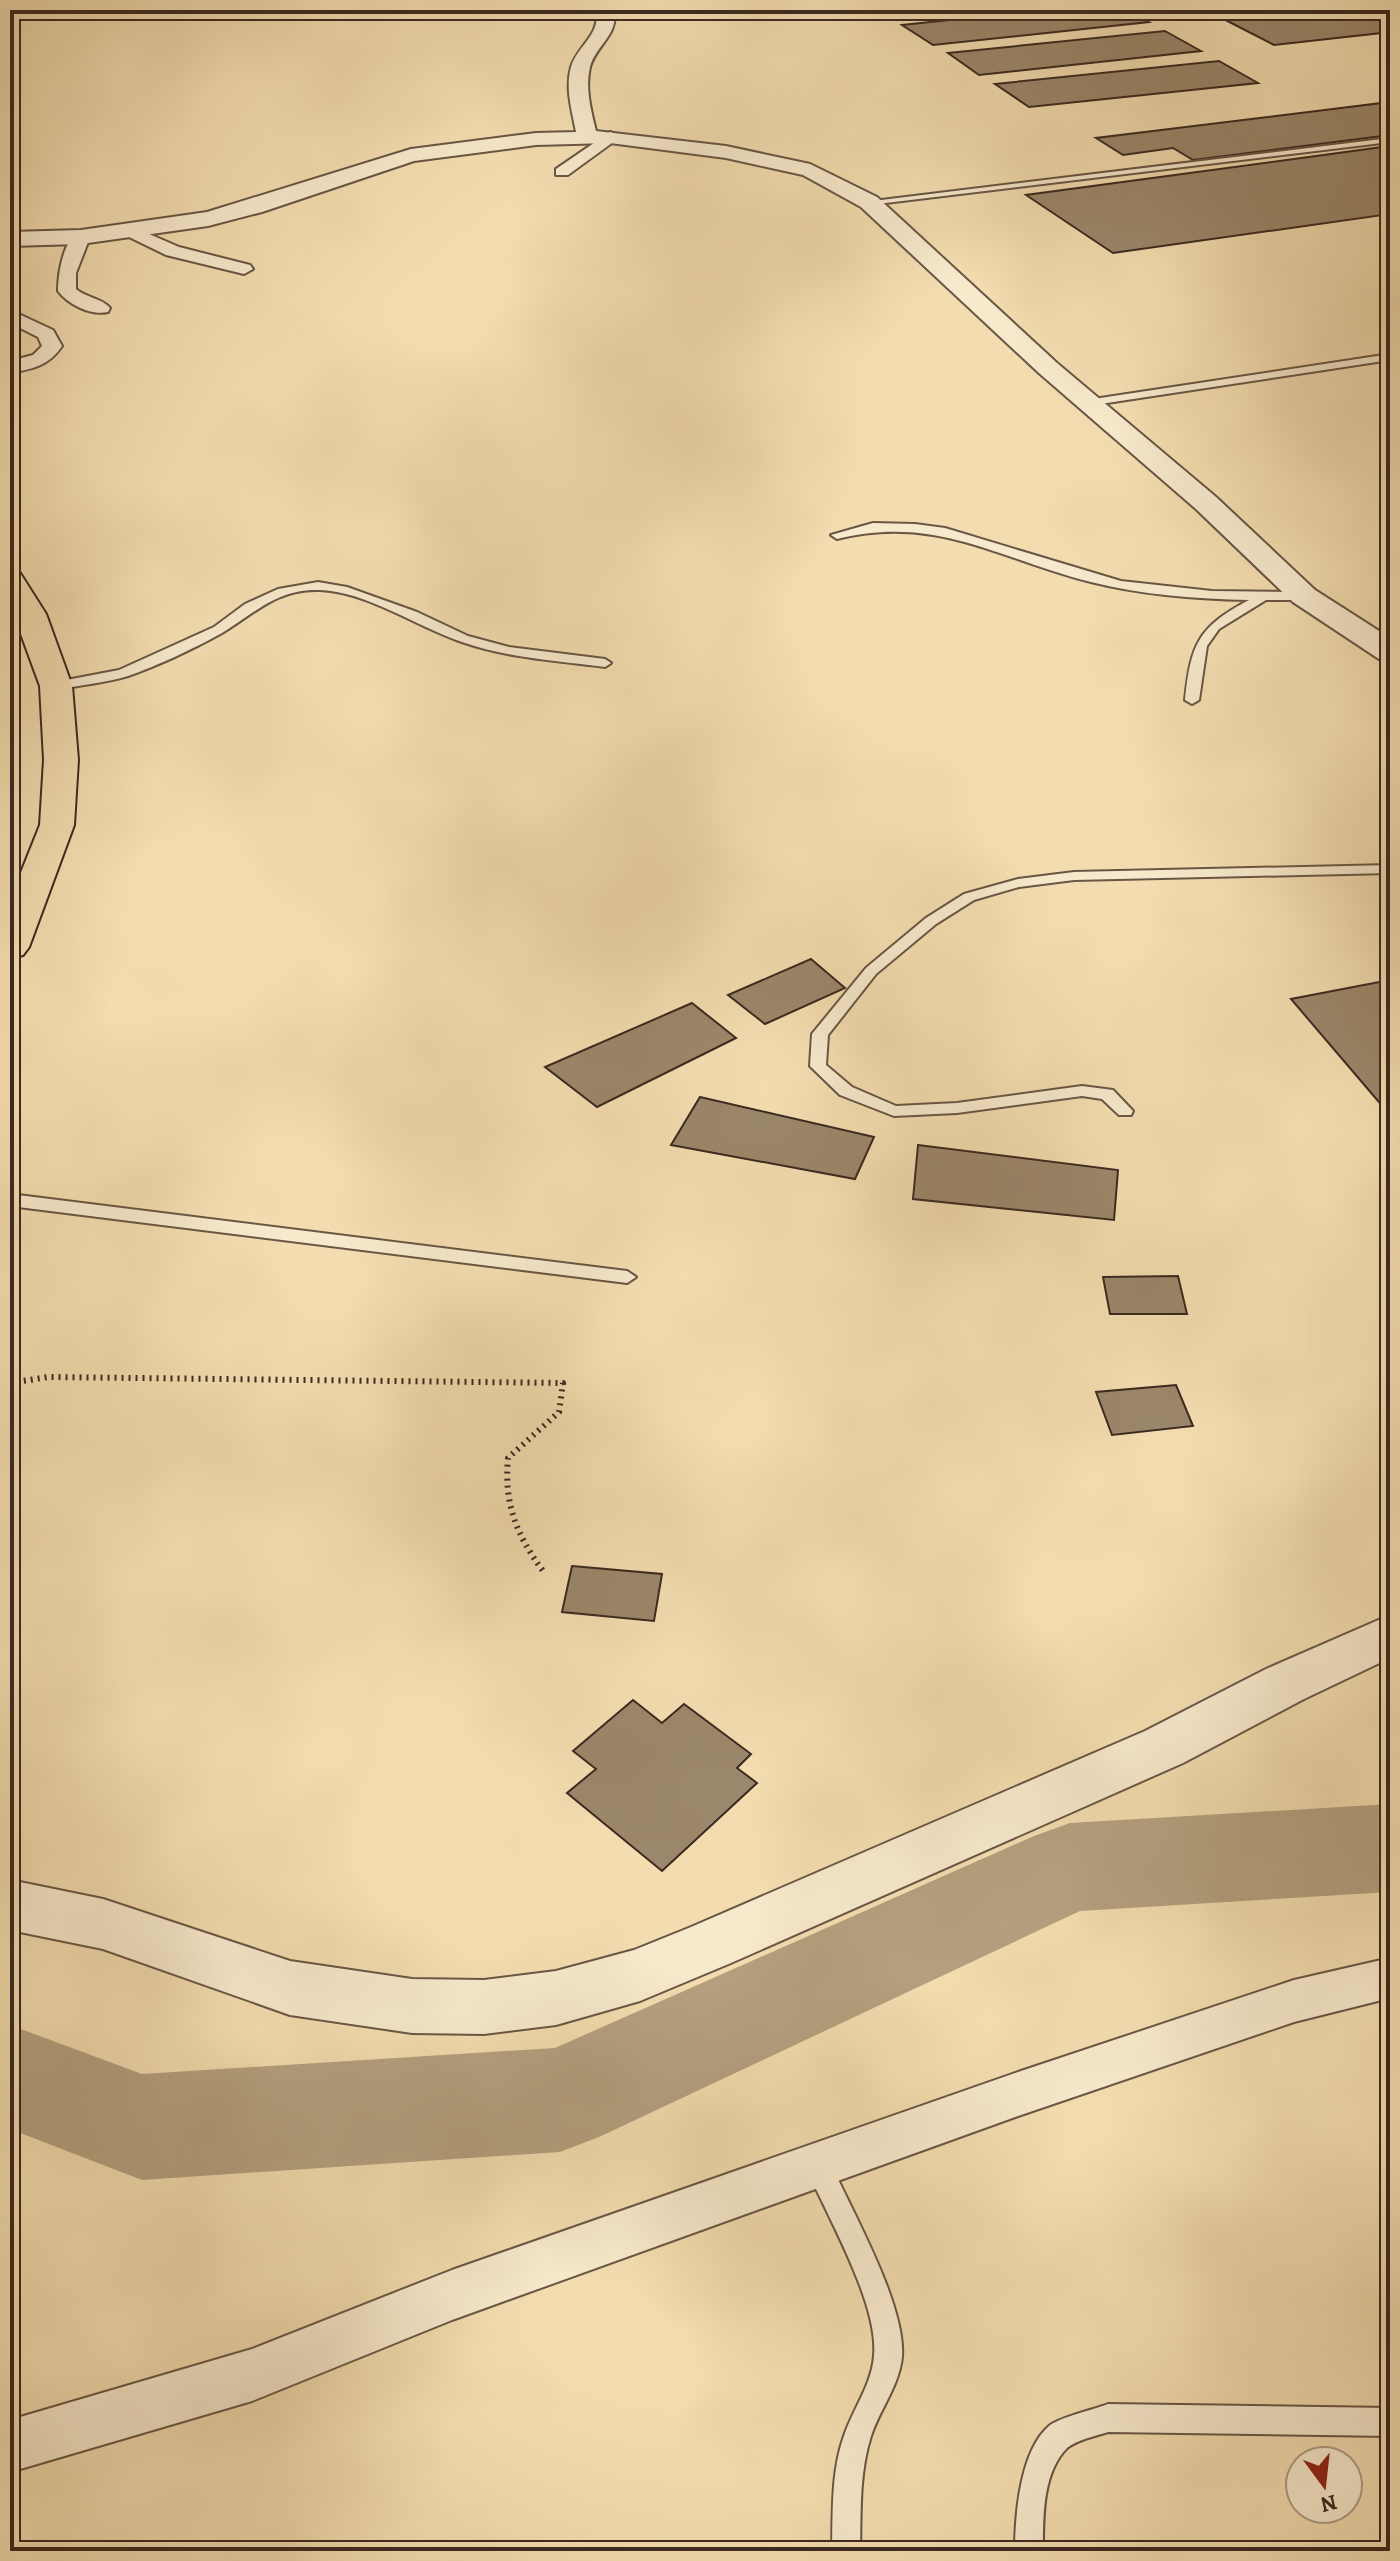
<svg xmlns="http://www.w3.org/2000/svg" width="1400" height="2561" font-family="Alegreya,serif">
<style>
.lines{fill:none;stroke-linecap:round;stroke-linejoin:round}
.river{fill:#b4a07f;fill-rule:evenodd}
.building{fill:#9b876b;stroke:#3b2920;stroke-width:2}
.service-casing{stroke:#695644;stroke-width:4}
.minor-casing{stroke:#695644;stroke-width:4}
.tertiary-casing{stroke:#695644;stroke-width:4}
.primary-casing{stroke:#3b2920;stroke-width:4}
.path{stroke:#3b2920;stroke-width:6;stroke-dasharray:2 5;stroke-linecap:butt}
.service{fill:#f7e9cc;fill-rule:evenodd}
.minor{fill:#f7e9cc;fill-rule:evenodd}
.tertiary{fill:#f7e9cc;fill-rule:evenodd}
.primary{fill:#f3ddb0;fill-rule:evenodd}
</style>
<rect width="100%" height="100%" fill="#f3ddb0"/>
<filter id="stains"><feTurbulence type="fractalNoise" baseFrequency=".0025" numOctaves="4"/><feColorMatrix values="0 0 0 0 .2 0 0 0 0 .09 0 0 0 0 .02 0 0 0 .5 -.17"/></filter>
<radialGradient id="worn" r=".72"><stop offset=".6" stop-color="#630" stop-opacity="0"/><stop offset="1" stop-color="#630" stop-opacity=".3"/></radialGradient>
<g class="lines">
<path class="river" d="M1390 1804V1892L1080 1911 599 2137 560 2152 142 2180 10 2129V2025L142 2074 555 2048 1034 1836 1070 1823Z"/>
</g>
<path class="building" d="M882 10H951L891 16Z
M1045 10H1127L1149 22 933 45 902 25Z
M1206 10H1390V32L1274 45Z
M1165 31 1201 51 979 75 948 53Z
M1219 61 1258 83 1029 107 995 84Z
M1390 102V135L1193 160 1173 148 1123 155 1096 138Z
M1390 146V214L1113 253 1026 195Z
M811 959 845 988 765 1024 728 995Z
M1390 980V1115L1291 999Z
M692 1003 736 1038 597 1107 545 1067Z
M700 1097 874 1137 855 1179 671 1145Z
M918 1145 1118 1170 1114 1220 913 1199Z
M1178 1276 1187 1314H1110L1103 1277Z
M1176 1385 1193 1426 1112 1435 1096 1392Z
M572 1566 662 1574 654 1621 562 1612Z
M633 1700 662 1723 684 1704 751 1754 737 1768 757 1783 662 1871 567 1793 596 1769 573 1751Z"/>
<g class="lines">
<g class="service-casing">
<path id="service" d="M652 10H672L608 20 604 18Z
M1390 138V142L869 205 865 202Z
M1390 354V360L1087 406 1082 403 1087 400Z
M873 523 915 524 945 528 1121 581 1212 591 1304 592 1310 596 1304 600H1266L1219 629 1207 646 1199 700 1192 704 1185 700C1191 644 1198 627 1249 600 1196 599 1143 595 1091 582 999 559 936 514 837 539L831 535Z
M318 582 347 587 417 612 468 636 509 647 605 659 611 663 605 667C557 661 508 658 462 642 417 627 368 592 320 590 277 588 254 614 222 633 195 648 157 666 128 676 105 683 79 685 56 690L50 686 56 682 119 670 214 627 245 604 278 589Z
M1390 865V873L1074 880 1019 887 974 900 936 924 876 974 828 1035 826 1065 852 1087 896 1106 957 1103 1082 1086 1113 1090 1133 1111 1131 1115H1119L1102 1099 1082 1096 957 1113 894 1116 840 1095 810 1066 812 1034 866 968 926 918 964 894 1018 879 1074 872Z
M10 1194 627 1271 636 1277 627 1283 10 1206Z
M819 2155 828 2158C850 2208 906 2304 902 2357 899 2386 880 2409 871 2436 859 2473 861 2513 860 2551H832C833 2513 831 2472 844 2436 853 2409 872 2384 874 2356 879 2304 827 2216 806 2167L810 2158Z
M1108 2404 1390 2408V2436L1108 2432C1096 2436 1076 2440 1067 2448 1042 2473 1043 2519 1043 2551H1015C1015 2516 1020 2451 1049 2426 1060 2417 1093 2410 1108 2404Z"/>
</g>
<g class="minor-casing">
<path id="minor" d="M610 132 616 134V140L568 175H556V169Z
M133 227 179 247 250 265 253 269 244 274 166 255 127 236 124 232Z
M81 232 90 237 76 273V289C86 298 102 298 110 308L108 312C90 316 68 304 58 291 58 275 63 237 81 232Z
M10 310 53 330 62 346C49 366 32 369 10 373V361L33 355 42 346 38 337 10 323Z
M1390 1958V1998L1294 2022 1021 2115 452 2320 252 2401 10 2472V2420L252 2349 452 2270 1021 2071 1294 1980Z"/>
</g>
<g class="tertiary-casing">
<path id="tertiary" d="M596 10H614C619 35 596 45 590 67 585 88 591 111 596 131L726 146 810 164 877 197 1057 363 1216 497 1315 590 1390 638V661L1379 659 1293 602 1196 509 1039 373 861 207 803 175 726 158 610 143 536 145 414 161 262 212 208 226 81 244 10 246V232L81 230 207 212 411 149 536 133 576 132C572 111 565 88 571 67 578 45 601 35 596 10Z
M1390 1615V1658L1304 1699 1183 1763 731 1963 640 2001 556 2025 484 2034 412 2033 290 2015 103 1949 10 1930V1880L103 1899 290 1961 412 1979 484 1980 556 1971 634 1950 691 1927 1145 1731 1266 1669Z"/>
</g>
<g class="primary-casing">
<path id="primary" d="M10 570 20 573 46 614 72 686 78 760 74 825 29 947 23 955 10 958V900L40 825 44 760 40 686 10 604Z"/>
</g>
<path class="path" d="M10 1383 48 1377 563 1383 559 1412 508 1458C504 1504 516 1534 543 1571"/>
<use href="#service" class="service"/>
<use href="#minor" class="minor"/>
<use href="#tertiary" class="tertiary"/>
<use href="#primary" class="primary"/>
</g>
<rect width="1400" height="2561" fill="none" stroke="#f3ddb0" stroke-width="40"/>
<rect x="12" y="12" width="1376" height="2537" fill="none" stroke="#3b2920" stroke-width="4"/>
<rect x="20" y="20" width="1360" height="2521" fill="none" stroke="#3b2920" stroke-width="2"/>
<g transform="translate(1324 2485) rotate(165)"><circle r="38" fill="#f7e9cc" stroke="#ac9c87" stroke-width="2"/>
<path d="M0-6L14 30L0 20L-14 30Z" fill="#8f2418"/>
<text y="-12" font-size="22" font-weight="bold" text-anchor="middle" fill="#3b2920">N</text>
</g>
<rect width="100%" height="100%" filter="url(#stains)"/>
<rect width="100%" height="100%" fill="url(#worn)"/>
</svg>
